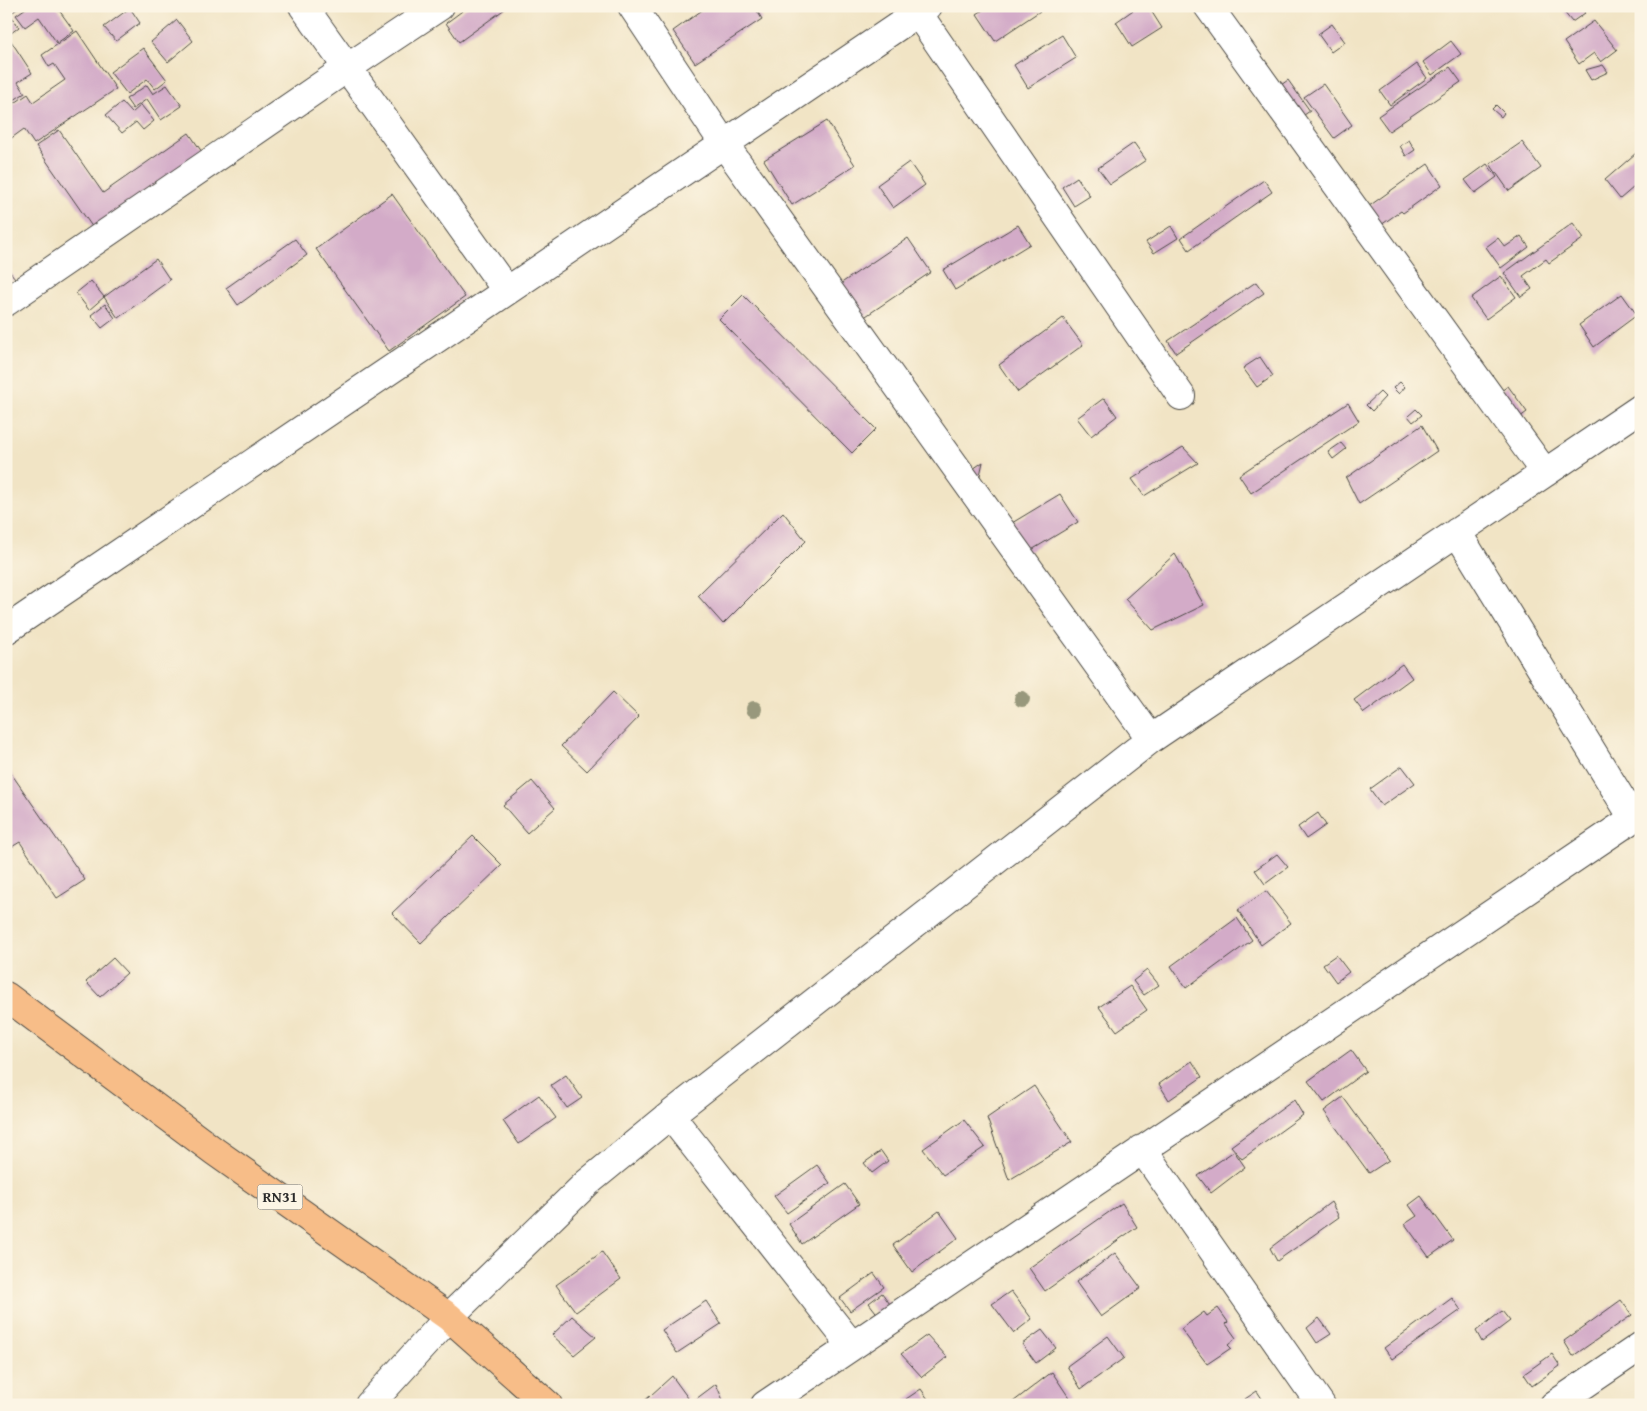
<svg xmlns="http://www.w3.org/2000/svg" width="1647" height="1411" font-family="'Gentium Book Plus',serif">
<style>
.building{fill:#d3abc8}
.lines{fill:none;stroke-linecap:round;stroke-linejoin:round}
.minor-casing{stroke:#494742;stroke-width:30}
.major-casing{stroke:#494742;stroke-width:30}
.minor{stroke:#fff;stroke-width:28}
.major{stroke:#f7bd88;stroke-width:28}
.tree{fill:#98987b}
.labels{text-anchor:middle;stroke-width:5;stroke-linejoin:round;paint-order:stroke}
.shield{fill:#fcf5e5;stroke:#6a6863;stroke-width:1}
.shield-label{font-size:15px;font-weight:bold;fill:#2b2b2b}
</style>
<rect width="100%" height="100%" fill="#fcf5e5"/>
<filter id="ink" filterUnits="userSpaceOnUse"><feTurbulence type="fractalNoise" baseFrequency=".02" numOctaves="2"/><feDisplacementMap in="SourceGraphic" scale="10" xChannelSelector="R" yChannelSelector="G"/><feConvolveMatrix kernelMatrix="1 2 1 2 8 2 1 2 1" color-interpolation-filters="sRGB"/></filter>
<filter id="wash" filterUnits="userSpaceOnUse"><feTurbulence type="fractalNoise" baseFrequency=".0096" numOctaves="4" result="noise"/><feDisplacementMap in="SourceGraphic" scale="20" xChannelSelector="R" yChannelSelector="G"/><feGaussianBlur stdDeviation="1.12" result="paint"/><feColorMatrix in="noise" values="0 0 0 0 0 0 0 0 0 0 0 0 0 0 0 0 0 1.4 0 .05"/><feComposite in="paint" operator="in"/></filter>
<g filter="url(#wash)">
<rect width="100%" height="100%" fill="#f1e4c5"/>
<g id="blocks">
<path class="building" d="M6 6H21L10 14 19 27 6 37Z
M29 6H56L74 31 57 43 39 17 25 27 16 15Z
M469 6H509L459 42 446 23Z
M708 6H754L762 19 695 63 673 31Z
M989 6H1038L1040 11 995 41 977 14Z
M1139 6H1148L1162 28 1132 47 1116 22Z
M1220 6H1243L1227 15Z
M1572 6H1579L1585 13 1572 22 1564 12Z
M130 8 140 23 116 41 104 27Z
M177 20 193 41 168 62 151 42Z
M1594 21 1617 50 1601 62 1594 53 1579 64 1564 42Z
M1332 24 1345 42 1331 52 1318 34Z
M77 31 116 89 34 144 24 129 6 142V109L28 94 33 102 65 80 54 64 49 67 42 55Z
M1062 35 1076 58 1028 88 1014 65Z
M11 41 32 73 18 82 25 93 6 105V44Z
M1451 41 1461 54 1432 75 1423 62Z
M143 48 167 80 155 89 147 79 127 94 110 72Z
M1417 64 1427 78 1390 105 1380 91Z
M1603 65 1608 72 1591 80 1585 70Z
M1450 67 1461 82 1389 131 1378 116Z
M1288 80 1310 111 1295 121 1274 90Z
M1323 84 1352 125 1334 138 1304 97Z
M147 85 153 94 167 85 182 106 161 120 147 99 133 109 126 99Z
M122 102 132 113 141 105 154 121 143 130 136 122 122 133 106 115Z
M1496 105 1504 113 1501 117 1492 109Z
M827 121 855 165 792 205 764 160Z
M59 130 103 193 189 133 202 152 93 228 36 146Z
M1409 140 1415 150 1406 156 1400 146Z
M1522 142 1541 168 1509 191 1490 164Z
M1134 143 1146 160 1110 184 1098 168Z
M1636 153 1641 159V181L1620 199 1605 180Z
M909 162 925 185 893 208 877 185Z
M1428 164 1442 185 1403 213 1401 211 1371 232 1358 214Z
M1487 164 1497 177 1475 193 1465 180Z
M1077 177 1090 196 1074 206 1062 187Z
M1264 180 1272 192 1189 250 1181 238Z
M392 194 465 297 389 351 316 249Z
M1573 223 1584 238 1549 263 1546 259 1523 276 1532 289 1521 297 1504 273Z
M1018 225 1030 244 955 290 943 270Z
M1171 226 1178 238 1154 253 1146 242Z
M1521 236 1529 247 1501 268 1486 247 1498 238 1505 247Z
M908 238 931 272 863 318 840 284Z
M295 239 307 255 238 305 226 288Z
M156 259 170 280 118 318 104 297Z
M6 267 15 278 6 285Z
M1501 276 1516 297 1486 319 1471 298Z
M91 281 104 297 89 310 76 293Z
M1256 282 1264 293 1176 353 1168 341Z
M1622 294 1637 315 1594 347 1579 325Z
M743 295 876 429 852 453 719 319Z
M105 304 115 318 102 328 91 315Z
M1063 318 1083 345 1018 392 999 365Z
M1260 357 1273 376 1257 387 1243 368Z
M1400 382 1405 387 1399 394 1393 388Z
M1508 386 1527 412 1516 420 1482 405Z
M1380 392 1385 397 1372 411 1366 405Z
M1104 398 1117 416 1091 436 1077 418Z
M1348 403 1359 421 1251 493 1239 475Z
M1416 409 1422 415 1413 422 1408 416Z
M1422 425 1437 451 1359 504 1346 478Z
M1341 443 1346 449 1333 459 1328 452Z
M1183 447 1198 463 1144 496 1132 479Z
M983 462 978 484 970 471Z
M1060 494 1078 522 1025 554 1007 526Z
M783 512 806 541 723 624 698 596Z
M1175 554 1204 605 1153 630 1125 599Z
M1402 664 1412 678 1364 713 1354 700Z
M613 692 639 717 587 771 561 746Z
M6 766 85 880 57 898 20 842 10 848 6 843Z
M1402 766 1415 783 1382 806 1370 789Z
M532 781 555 808 527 833 503 805Z
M1318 813 1326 825 1306 839 1298 827Z
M473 836 502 865 421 943 392 913Z
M1277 854 1288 867 1265 884 1255 870Z
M1266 891 1291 923 1261 945 1238 910Z
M1237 918 1252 940 1186 988 1171 966Z
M1336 955 1349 972 1336 982 1323 964Z
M113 958 127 973 100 997 86 982Z
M1147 970 1159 985 1144 995 1133 981Z
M1130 986 1147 1010 1117 1031 1099 1007Z
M1351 1050 1366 1071 1324 1102 1308 1081Z
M1192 1061 1202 1077 1169 1100 1159 1084Z
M566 1075 582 1098 567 1108 551 1085Z
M1034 1086 1072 1142 1009 1180 987 1118Z
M539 1095 556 1118 519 1144 503 1121Z
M1343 1097 1389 1160 1369 1173 1324 1111Z
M1294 1100 1303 1115 1242 1159 1231 1146Z
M964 1120 985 1147 943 1175 923 1149Z
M881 1151 888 1161 872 1173 864 1163Z
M1234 1151 1245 1167 1211 1193 1198 1176Z
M817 1165 830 1183 787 1213 774 1196Z
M845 1184 859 1204 802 1244 789 1224Z
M1421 1196 1453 1240 1429 1257 1405 1224 1417 1216 1409 1205Z
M1331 1202 1339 1217 1277 1261 1270 1248Z
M1122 1203 1137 1227 1045 1291 1029 1268Z
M939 1211 958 1238 912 1272 893 1245Z
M602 1252 621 1279 576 1312 556 1285Z
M1115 1253 1141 1288 1101 1317 1076 1282Z
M874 1273 884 1287 850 1311 840 1298Z
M1011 1291 1032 1319 1014 1333 992 1304Z
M882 1293 892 1307 879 1316 869 1303Z
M1452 1298 1461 1310 1392 1359 1384 1348Z
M1621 1300 1632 1315 1573 1356 1564 1341Z
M706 1301 721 1324 677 1353 662 1330Z
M1218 1308 1228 1322 1226 1324 1236 1338 1228 1345 1231 1348 1207 1364 1181 1329 1204 1312 1207 1316Z
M1502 1311 1510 1321 1482 1342 1476 1331Z
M572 1316 596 1337 574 1355 552 1335Z
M1319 1318 1331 1334 1317 1343 1307 1328Z
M1042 1330 1056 1348 1036 1363 1022 1344Z
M927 1335 947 1357 922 1377 901 1354Z
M1108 1336 1124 1358 1081 1389 1067 1366Z
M1552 1354 1560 1366 1532 1386 1524 1374Z
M1052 1372 1070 1399 1062 1405H1009Z
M672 1376 688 1398 680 1405H640Z
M716 1384 725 1405H688Z
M921 1389 932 1405H910L906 1399Z
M1257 1391 1266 1405H1249L1245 1399Z"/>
</g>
</g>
<g filter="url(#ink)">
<use href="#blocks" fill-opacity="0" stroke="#494742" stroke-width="1"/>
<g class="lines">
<g class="minor-casing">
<path id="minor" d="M303 6 507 291
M632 6 724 144 1151 739
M913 6 1181 396
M1208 6 1545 473
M6 302 347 68 440 6
M1457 532 1633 818
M6 630 928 6
M670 1115 852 1346
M1142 1149 1321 1405
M369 1405 449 1317 587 1183 670 1115 1151 739 1641 408
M765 1405 1641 813
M1554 1405 1641 1346"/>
</g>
<g class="major-casing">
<path id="major" d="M6 996 214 1151 449 1317 548 1405"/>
</g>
<use href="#minor" class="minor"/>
<use href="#major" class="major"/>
</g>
<g class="tree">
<circle cx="1022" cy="699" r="8"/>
<circle cx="754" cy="709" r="8"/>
</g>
</g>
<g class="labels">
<rect class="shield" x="257.5" y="1184.5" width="45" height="25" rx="4"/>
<g class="shield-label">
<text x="280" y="1202">RN31</text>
</g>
</g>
<rect width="1647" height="1411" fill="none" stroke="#fcf5e5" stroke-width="25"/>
</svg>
